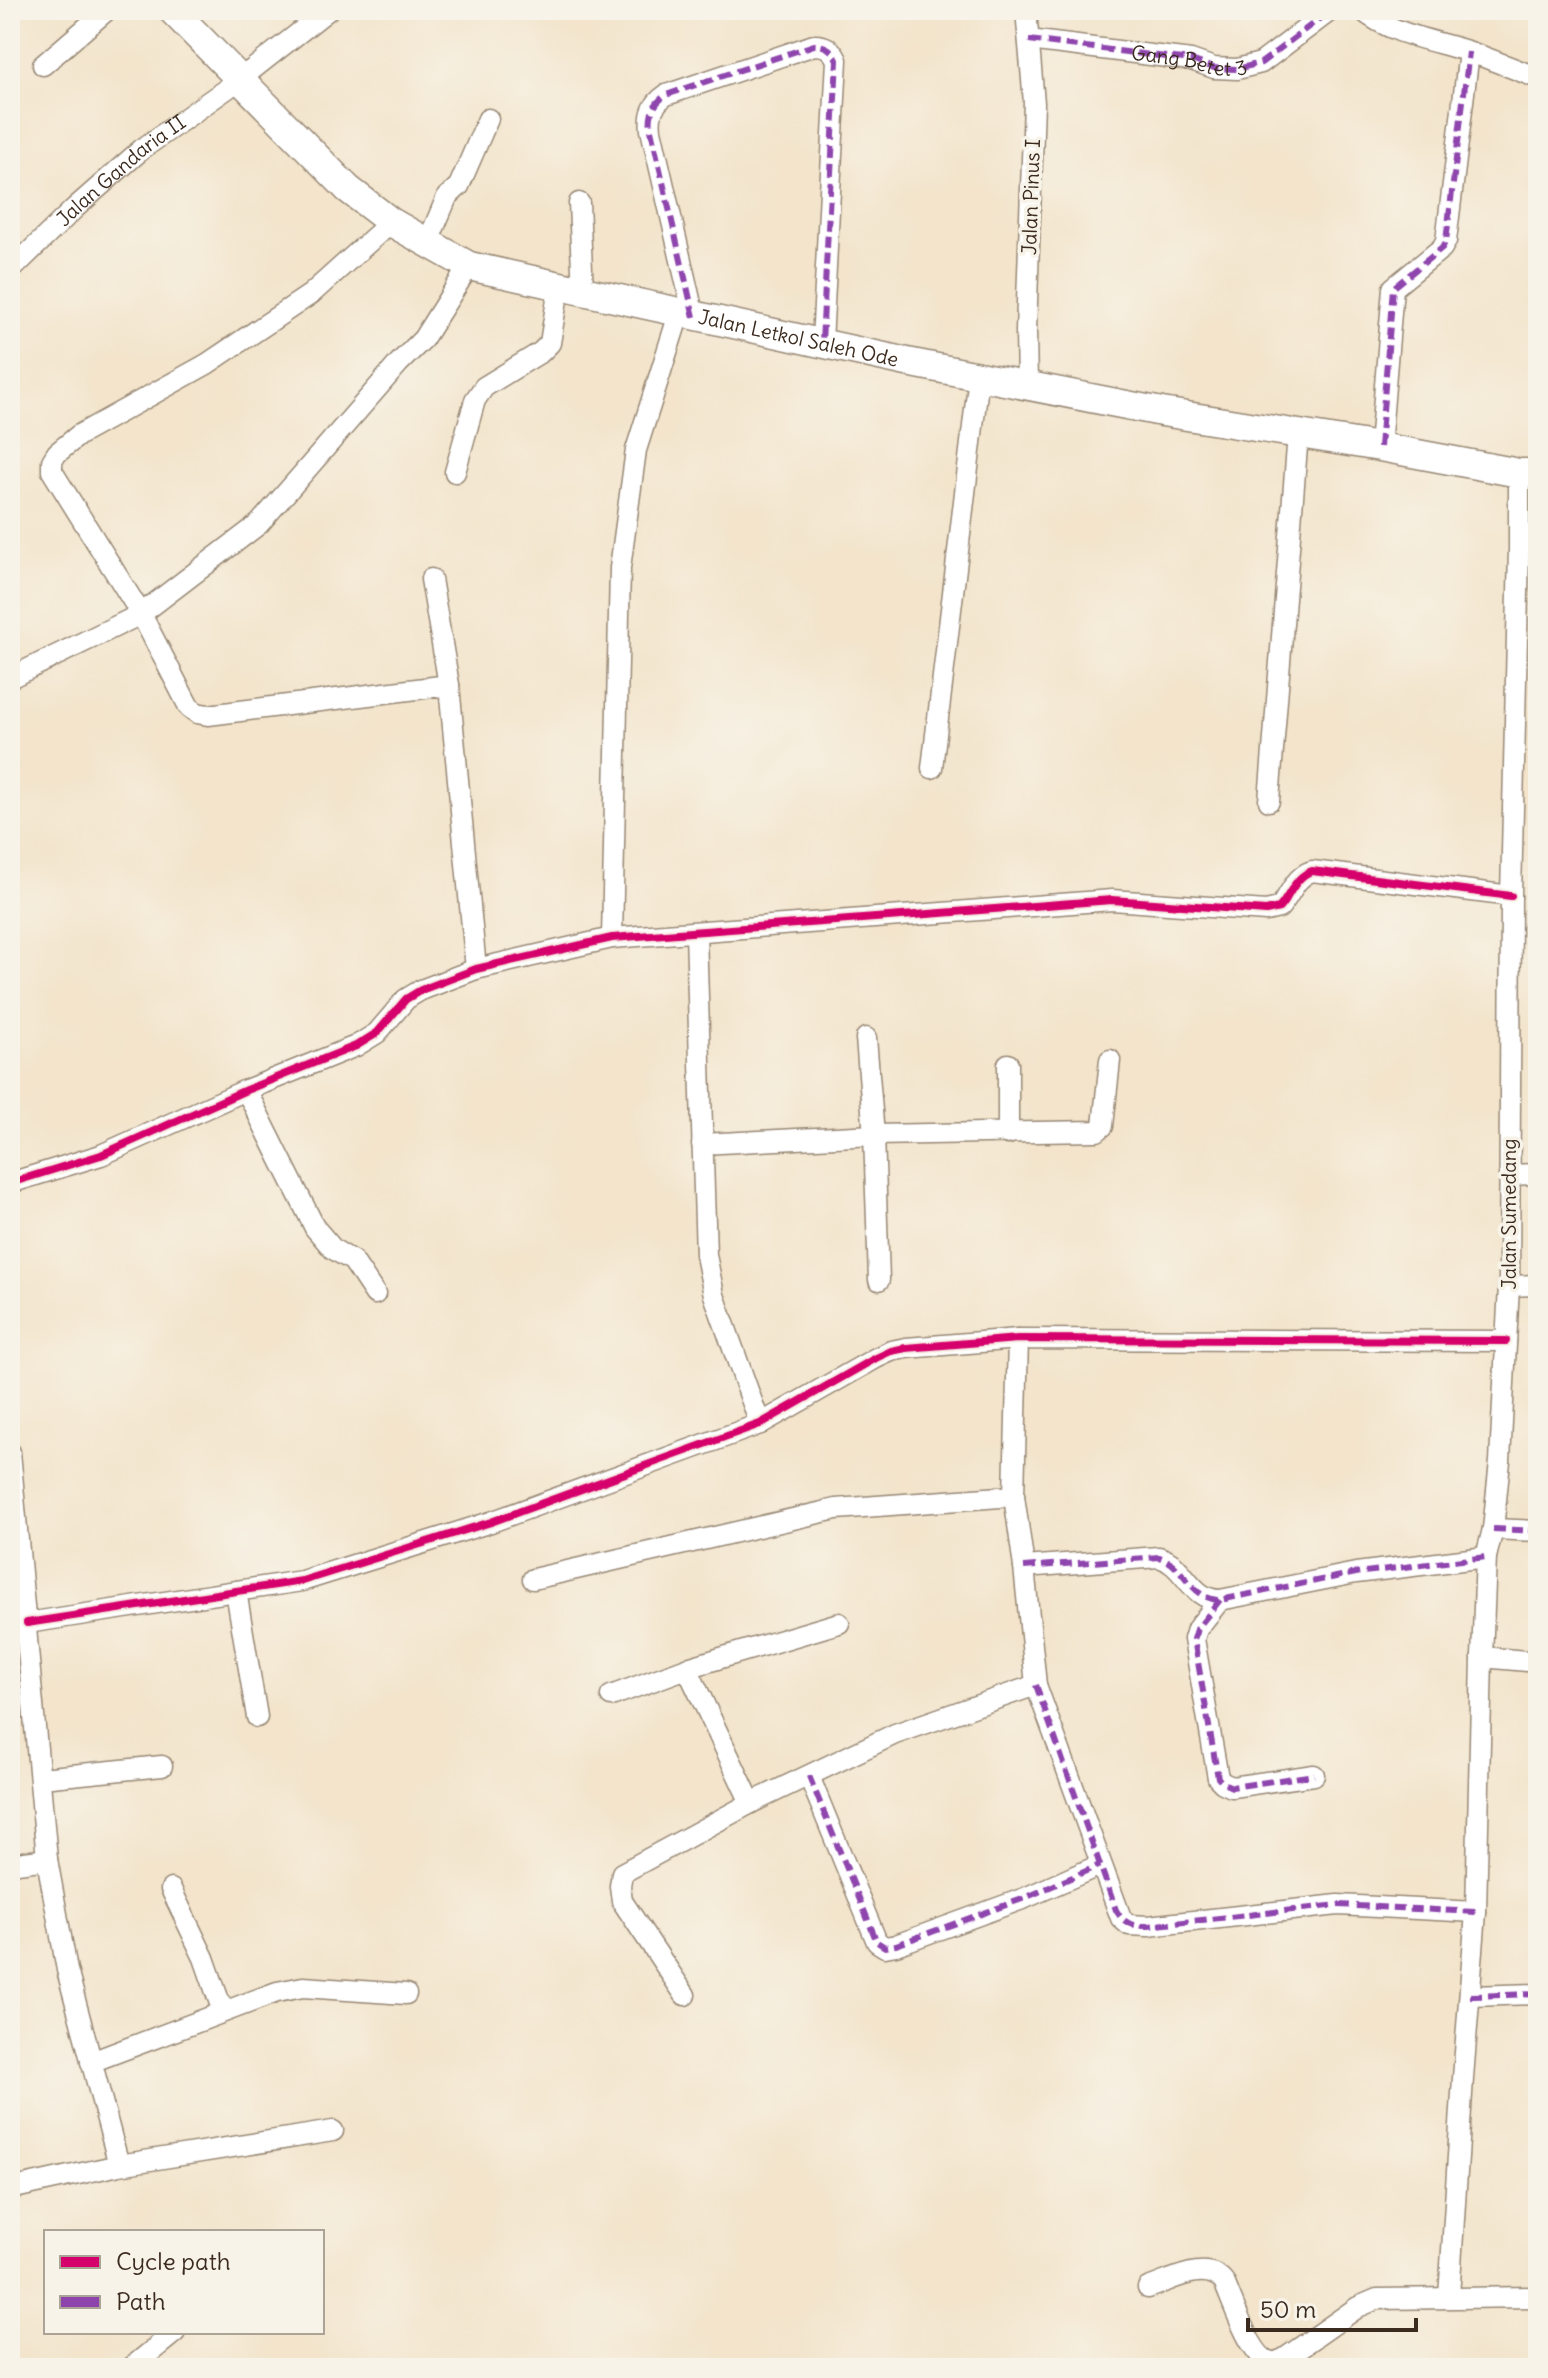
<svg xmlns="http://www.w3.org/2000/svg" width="1548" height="2378" font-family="Delius,sans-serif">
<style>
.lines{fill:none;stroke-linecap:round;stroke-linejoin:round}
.street-casing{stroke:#978774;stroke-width:23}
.secondary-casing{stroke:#978774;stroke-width:31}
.street{stroke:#fff;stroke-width:20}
.secondary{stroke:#fff;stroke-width:28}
.quiet{stroke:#8e44ad;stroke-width:6;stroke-dasharray:12 6;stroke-linecap:butt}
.cycleway-casing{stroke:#f7f3e8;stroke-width:13}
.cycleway{stroke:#d6006c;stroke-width:8}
.labels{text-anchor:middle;stroke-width:7;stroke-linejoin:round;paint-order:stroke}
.street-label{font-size:20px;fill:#3b2a1e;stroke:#f7f3e8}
</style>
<rect width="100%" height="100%" fill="#f7f3e8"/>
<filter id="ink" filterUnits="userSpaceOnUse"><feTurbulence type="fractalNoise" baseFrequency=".0125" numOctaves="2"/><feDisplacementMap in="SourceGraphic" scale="16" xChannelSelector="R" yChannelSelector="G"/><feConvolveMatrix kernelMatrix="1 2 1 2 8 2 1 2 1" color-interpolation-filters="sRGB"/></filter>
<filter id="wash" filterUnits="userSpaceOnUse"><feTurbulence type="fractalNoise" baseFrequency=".006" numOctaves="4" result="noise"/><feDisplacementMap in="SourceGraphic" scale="32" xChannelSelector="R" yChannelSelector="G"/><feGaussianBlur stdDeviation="1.8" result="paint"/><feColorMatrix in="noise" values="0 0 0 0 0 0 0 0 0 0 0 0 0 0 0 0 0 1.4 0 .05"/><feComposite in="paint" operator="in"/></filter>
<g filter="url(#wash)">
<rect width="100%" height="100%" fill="#f3e4cb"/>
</g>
<g filter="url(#ink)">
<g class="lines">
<g class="street-casing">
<g id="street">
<path d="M1026 10 1034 103 1026 331 1027 385"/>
<path d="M1362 10C1390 34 1432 40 1467 51 1491 59 1514 69 1538 78"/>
<path d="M1029 40 1191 60 1214 68 1237 69 1261 63 1331 10"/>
<path d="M43 65 107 10"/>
<path d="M579 203 583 292"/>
<path d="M391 222 311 294 207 364 79 435 57 453 52 461V471L141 614 189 707 197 713 208 715 449 685 476 969"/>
<path d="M427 244 447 197 459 186 488 119"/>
<path id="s1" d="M10 271 75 208 142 149 239 80 328 10"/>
<path d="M694 317 651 130C649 114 653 104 666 95L814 45C826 45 832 49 837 60L822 342"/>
<path d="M1380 447 1393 288 1442 248 1446 241 1469 52"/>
<path d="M455 472 475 400 484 387 541 352 550 343 559 287"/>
<path d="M1519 473V549L1511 896 1509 1286 1500 1461 1493 1529 1486 1557 1482 1657 1538 1662"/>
<path d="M431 579 449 685"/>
<path d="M10 678 141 614 259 524 399 363 423 339 469 266"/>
<path d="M932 768 979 376"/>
<path d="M1269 801 1298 434"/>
<path d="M696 933 706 1255 714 1295 760 1424"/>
<path d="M612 938 620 568 636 450 679 314"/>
<path d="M866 1038 874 1135 879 1280"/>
<path d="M1008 1064V1134"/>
<path d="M246 1090 315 1228 333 1249 353 1261 375 1294"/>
<path d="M702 1144 874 1135 1097 1131 1103 1126 1110 1060"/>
<path d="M1509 1175 1538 1174"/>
<path d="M10 1183 101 1155 246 1090 356 1046 377 1033 406 999 421 990 476 969 612 938 1112 900 1266 911 1279 908C1291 895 1294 877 1312 871L1511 896"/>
<path d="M1509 1286 1538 1285"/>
<path d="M1018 1339 1014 1496 1024 1567 1036 1685 1121 1918 1129 1925 1148 1926 1338 1905 1476 1912"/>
<path d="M10 1452 47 1859 67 1970 119 2165"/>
<path d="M1493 1529 1538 1531"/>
<path d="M1024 1567 1159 1557C1186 1565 1189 1599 1220 1600L1356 1573 1486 1557"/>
<path d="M533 1579 836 1509 1014 1496"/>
<path d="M236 1591 257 1717"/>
<path d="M1220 1600 1197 1629 1194 1639 1218 1778 1223 1783 1232 1787 1314 1775"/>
<path d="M27 1623 302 1581 491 1522 760 1424 876 1358 891 1351 906 1348 1018 1339 1506 1341"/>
<path d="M687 1668 751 1803"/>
<path d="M611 1696 687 1668 839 1623"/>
<path d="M809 1776 877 1942 885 1947 896 1945 1025 1898 1100 1865"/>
<path d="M41 1778 162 1766"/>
<path d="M10 1864 47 1859"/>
<path d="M171 1889 204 1958 223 2012"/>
<path d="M685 1995 622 1901 620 1886 622 1873 751 1803 895 1734 1036 1685"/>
<path d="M1470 1996 1538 1994"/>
<path d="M91 2062 277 1992 303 1987 406 1994"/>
<path d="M10 2189 119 2165 333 2131"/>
<path d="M1148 2288C1170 2281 1207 2259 1224 2282 1232 2299 1251 2360 1272 2362 1276 2363 1280 2360 1284 2359L1358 2307 1377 2299 1538 2297"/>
<path d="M1449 2297 1463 2078 1476 1912 1482 1657"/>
<path d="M131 2368 175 2332"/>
</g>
</g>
<g class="secondary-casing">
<g id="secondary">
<path id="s2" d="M172 10 348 189 391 222 469 266 907 362 1162 412 1380 447 1519 473H1538"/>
</g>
</g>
<use href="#street" class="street"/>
<use href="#secondary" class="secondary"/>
<g class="quiet">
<path id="s3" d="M1029 40 1191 60 1214 68 1237 69 1261 63 1331 10"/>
<path d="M694 317 651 130C649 114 653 104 666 95L814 45C826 45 832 49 837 60L822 342"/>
<path d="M1380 447 1393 288 1442 248 1446 241 1469 52"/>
<path d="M1493 1529 1538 1531"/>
<path d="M1024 1567 1159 1557C1186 1565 1189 1599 1220 1600L1356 1573 1486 1557"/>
<path d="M1220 1600 1197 1629 1194 1639 1218 1778 1223 1783 1232 1787 1314 1775"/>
<path d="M1036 1685 1116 1910C1124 1924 1132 1926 1148 1926L1338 1905 1476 1912"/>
<path d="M809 1776 877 1942 885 1947 896 1945 1025 1898 1100 1865"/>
<path d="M1470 1996 1538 1994"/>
</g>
<g class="cycleway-casing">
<path id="cycleway" d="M10 1183 101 1155 246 1090 356 1046 377 1033 406 999 421 990 476 969 612 938 1112 900 1266 911 1279 908C1291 895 1294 877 1312 871L1511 896
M27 1623 302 1581 491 1522 760 1424 876 1358 891 1351 906 1348 1018 1339 1506 1341"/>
</g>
<use href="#cycleway" class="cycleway"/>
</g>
</g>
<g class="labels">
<g class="street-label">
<text dy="7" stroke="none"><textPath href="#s3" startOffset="162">Gang Betet 3</textPath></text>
<text dy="7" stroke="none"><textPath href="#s1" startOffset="150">Jalan Gandaria II</textPath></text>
<text transform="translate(1031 197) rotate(-88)" y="7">Jalan Pinus I</text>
<text dy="7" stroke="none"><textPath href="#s2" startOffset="732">Jalan Letkol Saleh Ode</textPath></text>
<text transform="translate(1509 1214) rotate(-90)" y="7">Jalan Sumedang</text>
</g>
</g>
<rect width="1548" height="2378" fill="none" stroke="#f7f3e8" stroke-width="40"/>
<rect x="44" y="2230" width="280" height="104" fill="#f7f3e8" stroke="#aca397" stroke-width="2"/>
<rect x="60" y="2256" width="40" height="12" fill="#d6006c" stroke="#aca397" stroke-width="2"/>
<text x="116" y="2270" font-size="24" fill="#3b2a1e">Cycle path</text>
<rect x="60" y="2296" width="40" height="12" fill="#8e44ad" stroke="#aca397" stroke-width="2"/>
<text x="116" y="2310" font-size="24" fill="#3b2a1e">Path</text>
<path d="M1248 2318v12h168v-12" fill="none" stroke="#3b2a1e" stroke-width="4"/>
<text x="1260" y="2318" font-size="24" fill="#3b2a1e" stroke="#f7f3e8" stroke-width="6" paint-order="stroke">50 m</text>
</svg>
